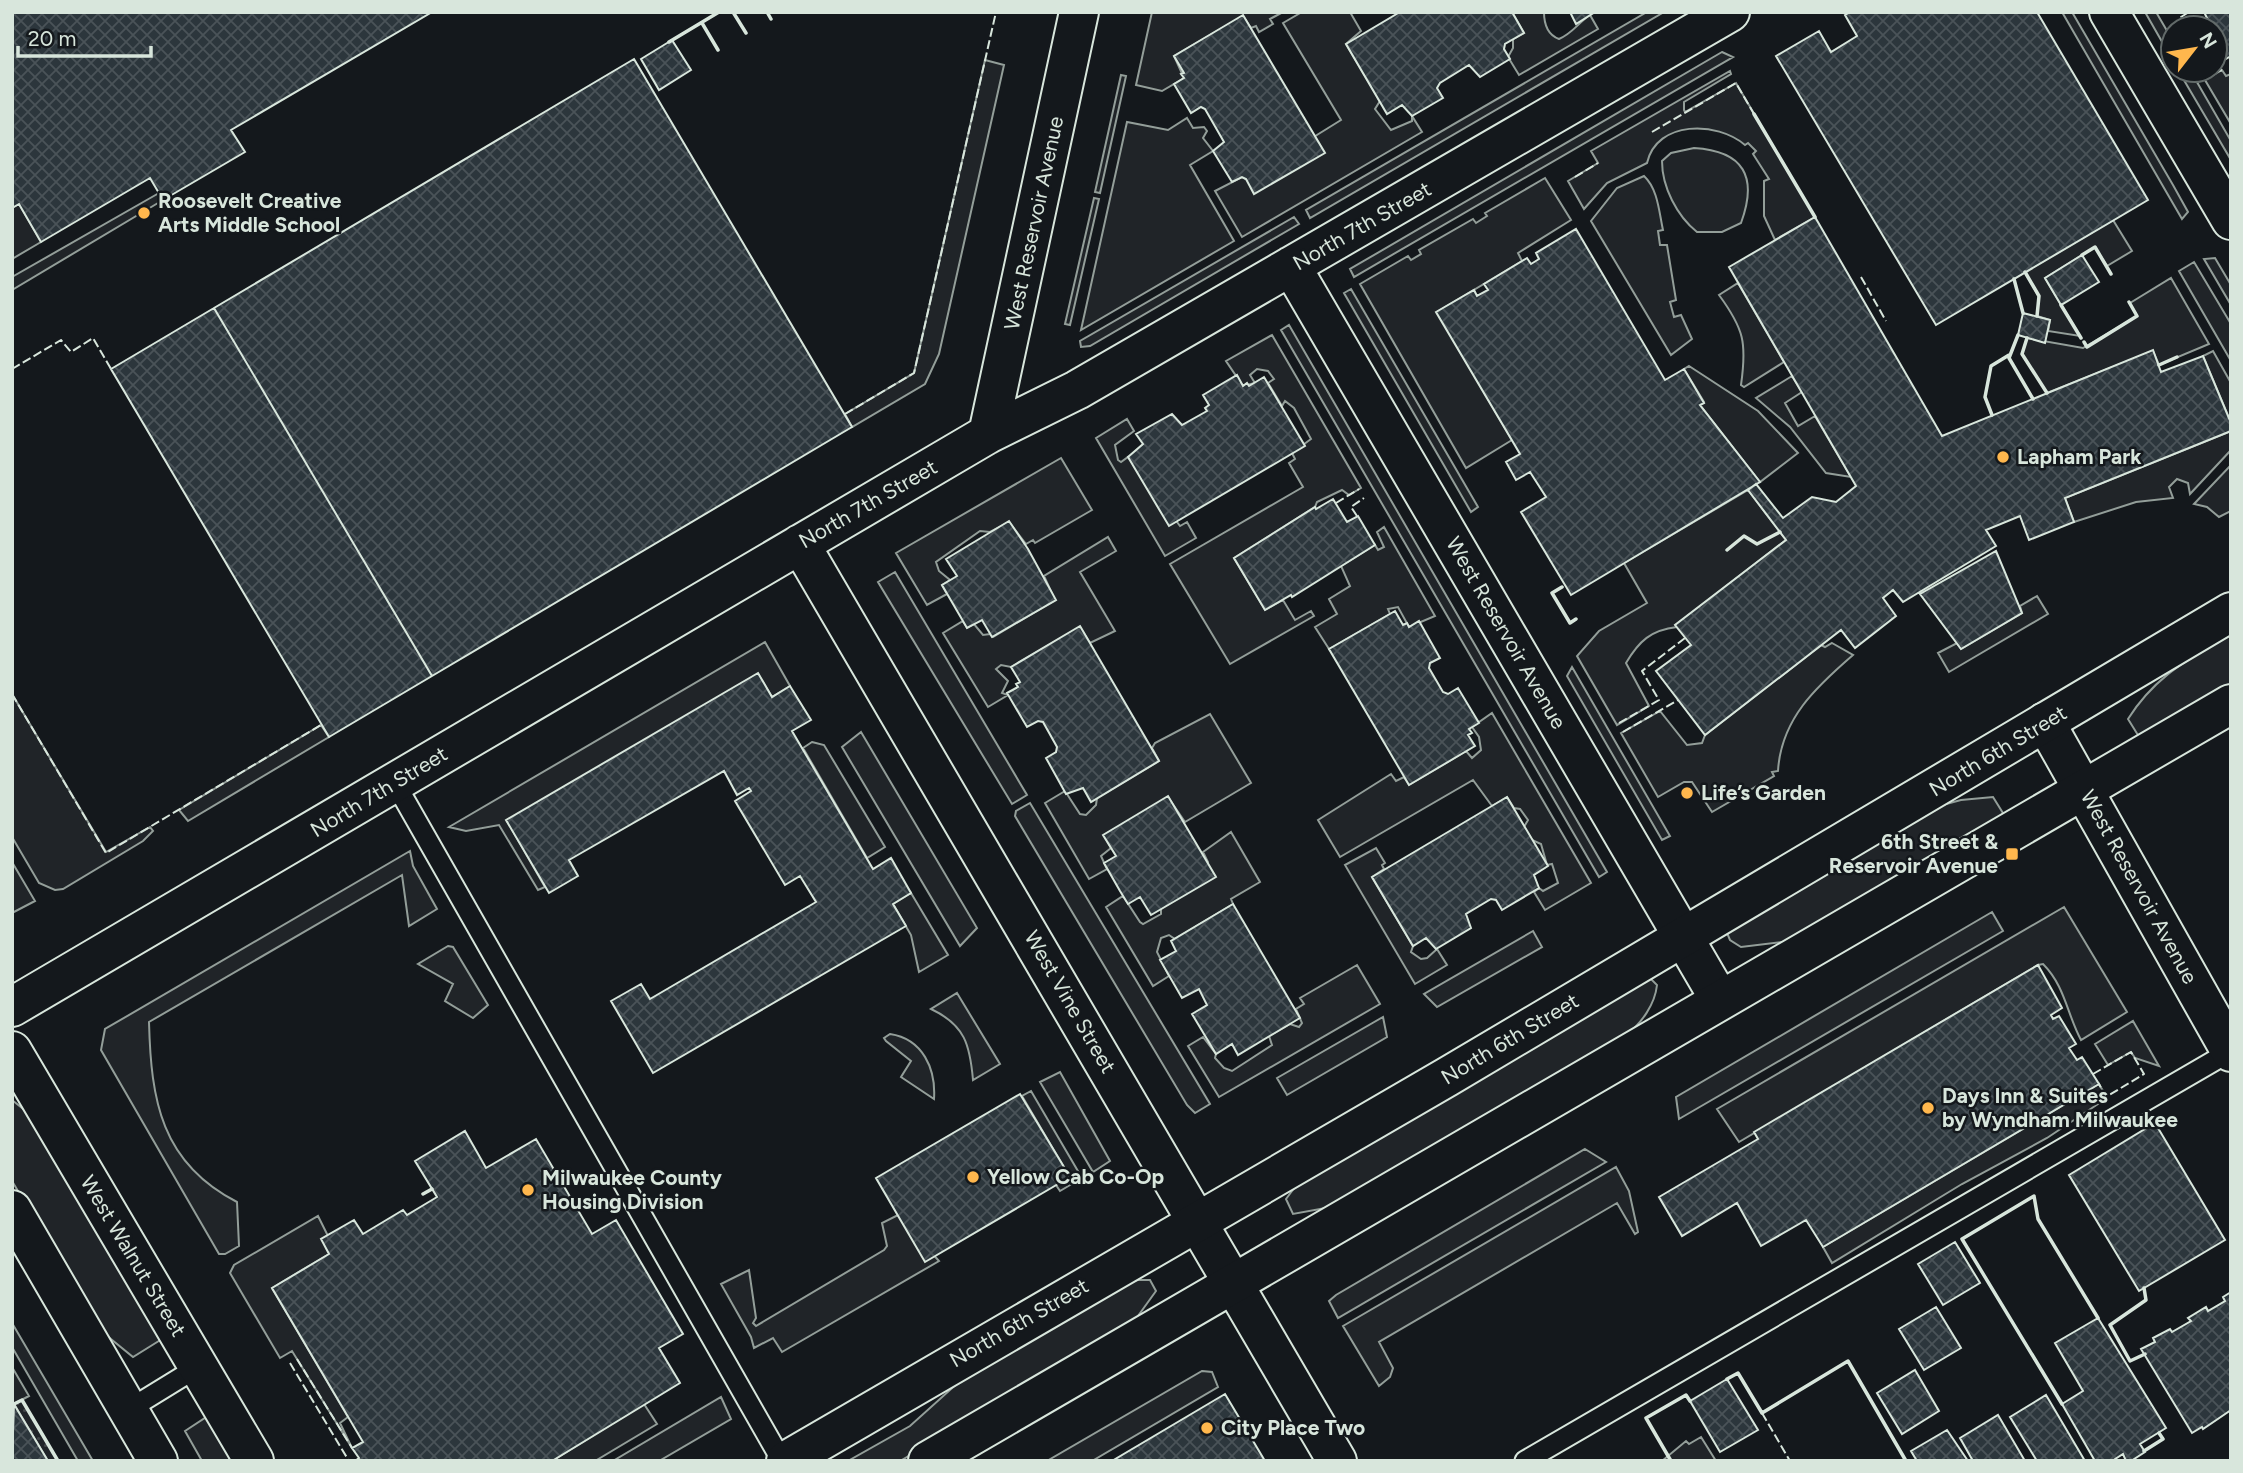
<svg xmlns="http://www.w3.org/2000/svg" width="2243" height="1473" font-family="Figtree,sans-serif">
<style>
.green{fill:#202428;stroke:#939e99;stroke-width:2}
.garden{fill:url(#garden-dots);stroke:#939e99;stroke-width:2}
.building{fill:url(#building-cross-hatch);stroke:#d8e6dc;stroke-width:2}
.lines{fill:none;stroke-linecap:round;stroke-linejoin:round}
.lane-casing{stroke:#d8e6dc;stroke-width:23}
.street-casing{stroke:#d8e6dc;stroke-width:42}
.secondary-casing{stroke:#d8e6dc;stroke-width:42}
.lane{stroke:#14181c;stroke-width:19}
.street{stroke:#14181c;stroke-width:38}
.secondary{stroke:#14181c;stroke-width:38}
.fence{stroke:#d8e6dc;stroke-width:2;stroke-dasharray:9 3.5;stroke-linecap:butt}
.wall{stroke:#d8e6dc;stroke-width:3.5}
.poi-dot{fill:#ffb74d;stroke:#14181c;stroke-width:2.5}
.labels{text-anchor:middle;stroke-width:5;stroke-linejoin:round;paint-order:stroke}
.poi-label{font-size:21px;font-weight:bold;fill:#d8e6dc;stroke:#14181c;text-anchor:start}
.street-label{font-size:21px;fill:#d8e6dc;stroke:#14181c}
</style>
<defs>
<pattern id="garden-dots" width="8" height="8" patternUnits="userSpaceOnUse" patternTransform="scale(1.75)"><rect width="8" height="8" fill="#202428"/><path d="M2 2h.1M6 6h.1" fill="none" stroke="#404447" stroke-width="1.8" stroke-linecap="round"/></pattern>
<pattern id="building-cross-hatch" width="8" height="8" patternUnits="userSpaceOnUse" patternTransform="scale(1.75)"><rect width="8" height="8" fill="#2c363c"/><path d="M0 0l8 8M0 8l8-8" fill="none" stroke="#4a5358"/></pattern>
</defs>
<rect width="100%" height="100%" fill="#14181c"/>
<path class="green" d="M1152 12H1283L1270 19 1273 24 1259 32 1256 26 1251 28 1243 16 1174 56 1184 78 1162 91 1136 85Z
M1302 12H1350L1361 31 1346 44 1380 101 1375 109 1391 130 1412 121V116L1422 132 1242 237 1215 191 1242 177 1246 179 1341 120 1283 23Z
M1512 12H1544C1544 24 1548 35 1559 39 1573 33 1578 23 1590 15L1598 29 1519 75 1508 57 1513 48V39L1524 33Z
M1647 12H1664L1310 218 1306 210Z
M2062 12H2072L2173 185 2188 212 2182 219Z
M2145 12H2156L2173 41V61Z
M1722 52 1733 57 1354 277 1350 269Z
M985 60 1004 65 939 354 925 384 852 427 845 414 914 373Z
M2178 70H2190L2231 141V160Z
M2222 70 2226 76 2231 74V124L2205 80Z
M1730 71 1731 74 1684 102V110L1685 112 1736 83 1815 217 1775 240 1764 216V181L1769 179 1753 154 1756 151 1748 143 1745 145C1717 121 1657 120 1647 163L1607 183 1584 209 1568 181 1598 163 1591 151Z
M1121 75 1126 76 1100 193 1095 192Z
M1187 118 1193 128 1204 127 1207 131 1203 138 1213 151 1190 165 1234 241 1081 330 1127 122 1168 130Z
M1694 148C1744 151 1758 177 1741 223L1722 232H1697C1677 216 1662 187 1662 161L1671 153Z
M1644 176C1658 189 1659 212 1663 230L1658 231 1660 245H1667L1676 300 1670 302 1674 317 1681 315 1692 339 1671 355 1591 221 1617 188Z
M1545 178 1571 220 1518 253 1522 261 1437 312 1512 440 1466 468 1360 284 1408 256 1411 260 1421 254 1419 250 1473 219 1476 223 1487 216 1485 213Z
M159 193 163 200 12 290V277Z
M1094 198 1099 199 1070 325 1065 324Z
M19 204 41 242 12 259V208Z
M1294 217 1299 224 1090 346 1081 347 1080 341Z
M2113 220 2132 251 2107 266 2095 247 2045 278 2080 336 2048 331 2050 320 2037 316 2039 297 2025 272Z
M2215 258 2231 285V305L2204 259Z
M2194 262 2231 324V361L2179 271Z
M2171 278 2209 344 2159 365 2153 351 2047 393 2022 354 2027 338 2083 348 2137 316 2130 303Z
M1738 283 1784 362 1744 387 1741 385C1747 343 1744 329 1719 295Z
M1351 289 1478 507 1471 512 1344 293Z
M1289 325 1607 872 1599 877 1281 330Z
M1272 335 1361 488 1349 495 1342 490 1317 502 1315 507 1234 558 1265 610 1283 600 1295 620 1311 611 1314 616 1230 664 1170 564 1303 487 1289 463 1295 459 1292 453 1311 439 1294 408 1285 401 1282 406 1268 383 1274 379 1268 371 1257 369 1250 375 1255 383 1243 386 1226 361Z
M2213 351 2231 383V423L2203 356Z
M1689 366 1758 411 1798 453 1760 482 1700 405 1704 402 1684 369Z
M1792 376 1802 392 1785 403 1798 426 1815 416 1851 477 1826 473 1790 427 1756 398Z
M1127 419 1134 431 1115 445 1118 460 1121 462 1128 457 1180 526 1187 522 1196 538 1165 556 1096 438Z
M2231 431V450L2190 494 2188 483 2177 479 2169 487 2173 498 2136 502 2074 522 2065 498Z
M1061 458 1092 510 1035 543 1033 540 1026 544 1009 522 990 532 980 531 936 562 939 571 950 580 942 585 947 594 927 605 896 553Z
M2231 465V511L2219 517 2207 507 2194 504Z
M1748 490 1786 540 1676 625 1677 627C1651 630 1639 641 1626 663L1649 706 1617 725 1577 656 1599 631 1647 603 1624 563Z
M1384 527 1435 616 1409 627 1398 607 1388 609 1390 614 1329 649 1315 627 1337 614 1329 599 1350 586 1341 566 1375 545 1378 550 1384 547 1377 532Z
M1108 537 1116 551 1080 572 1115 631 1090 643 1080 627 1011 667 1001 665 996 669 1008 681 1002 693 1008 695 988 707 943 633 963 621 967 628 974 624 983 635 990 634 993 637 1055 600 1044 576Z
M895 572 1027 795 1012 804 878 582Z
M2037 596 2048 614 1949 672 1938 653 1957 643 1961 649 2022 613 2020 606Z
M2231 633V688L2141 740 2128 719C2155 676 2189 659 2231 633Z
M765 642 790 686 772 697 758 674 507 821 545 887 538 890 499 825 466 831 449 827Z
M1832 643 1853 655C1816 687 1781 719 1778 771L1772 772 1774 776 1712 812 1692 782H1684L1658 797 1621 733 1660 711 1687 745 1702 743 1705 735 1821 645 1825 647Z
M1572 667 1670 836 1662 840 1567 676Z
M12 694 106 852 150 827 153 831 143 841 63 889 55 890 39 883 12 837Z
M1492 713 1591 883 1545 910 1534 892 1539 888 1543 891 1558 883 1552 864 1547 865 1541 844 1532 840 1524 827 1528 820 1520 809 1514 808 1507 797 1492 806 1473 780 1340 857 1318 820 1391 774 1396 781 1404 777 1409 785 1466 751 1472 758 1481 750 1479 737 1472 727Z
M1210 714 1251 783 1185 822 1168 797 1104 835 1111 848 1101 856 1107 869 1089 879 1045 803 1065 791 1080 814 1086 815 1096 805 1097 798 1159 761 1152 748 1155 743Z
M321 725 329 737 188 821 179 810Z
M861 732 977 928 960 946 842 747Z
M812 742 824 745 885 847 867 858 803 748Z
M1993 797 2006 818 1791 941 1741 947 1730 940 1727 933 1935 807 1961 800Z
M1030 803 1210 1104 1195 1113 1187 1105 1015 816 1016 811Z
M1231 832 1260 882 1231 899 1233 904 1175 939 1169 935 1161 938 1157 952 1169 976 1153 986 1106 907 1123 896 1140 922 1143 924 1161 914V909L1208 862 1203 852Z
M1376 848 1385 863 1382 865 1384 869 1372 877 1413 946 1411 952 1421 959 1427 958 1437 949 1447 965 1415 984 1345 865Z
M410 851 413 866 437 909 409 926 402 875 149 1022C151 1100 161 1163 237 1202L239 1246 225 1254H219L101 1050 105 1029Z
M12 862 35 901 12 913Z
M911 893 948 955 919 972 911 935 893 904Z
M2064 907 2127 1012 2081 1040C2067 1014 2065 986 2043 964L2038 965 1739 1142 1717 1109Z
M1992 912 2003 931 1679 1119 1676 1097Z
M1533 931 1542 947 1437 1007 1424 994Z
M448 946 453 947 488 1005 473 1018 445 1001 453 984 418 964Z
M1357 965 1380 1004 1219 1097 1188 1046 1203 1037 1216 1054 1215 1058 1224 1068 1232 1071 1272 1045 1269 1036 1290 1024 1299 1027 1302 1023 1296 1009 1304 1004 1300 998Z
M1648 976 1657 985C1655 1004 1642 1023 1626 1035L1331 1207 1293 1214 1286 1199 1298 1183Z
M957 993 1000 1064 973 1080C970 1045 965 1025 931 1009Z
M1383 1017 1387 1037 1287 1095 1277 1078Z
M2133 1021 2159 1066 2135 1058 2131 1052 2108 1065 2095 1044Z
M890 1034C923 1039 936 1069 934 1099L901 1077 911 1061 886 1041 884 1038Z
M1060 1072 1110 1161 1093 1172 1040 1082Z
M2099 1084 2107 1098 2047 1138 1962 1184 1832 1263 1823 1247Z
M1031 1091 1082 1178 1060 1191 1056 1185 1069 1176 1022 1096Z
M12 1100 32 1116 162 1339 133 1357 106 1335 95 1320 12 1181Z
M1585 1149 1606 1162 1338 1318 1329 1301 1336 1295Z
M1616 1167 1629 1191 1638 1232 1635 1234 1617 1203 1379 1342 1393 1368 1390 1377 1379 1386 1343 1326Z
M898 1215 939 1261 782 1352 773 1338 754 1348 751 1337 721 1284 749 1270 756 1318 753 1323 756 1326 884 1250 887 1246 882 1223Z
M318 1216 328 1236 329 1254 272 1288 348 1417 340 1423 352 1448 292 1351 280 1358 230 1273 234 1265Z
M1138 1280H1150L1156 1291 1130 1327 900 1461H848L910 1426 981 1362 1121 1283Z
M12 1323 93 1461H78L12 1347Z
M12 1367 29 1396 12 1405Z
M1202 1371 1212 1372 1218 1387 1092 1461H1047Z
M721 1397 731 1419 659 1461H613Z
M644 1404 657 1424 595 1461H552Z
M208 1416 238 1461H202L185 1431Z
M1701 1437 1716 1461H1662L1686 1441 1689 1444Z"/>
<path class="garden" d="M22 1400 58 1461H48L14 1404Z"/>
<path class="building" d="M12 12H432L231 130 245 152 163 200 150 178 41 242 19 204 12 208Z
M1512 12 1524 33 1505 44 1504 49 1510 59 1480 77 1469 65 1440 83 1437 88 1443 98 1412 116 1402 105 1387 114 1346 44 1400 12Z
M1570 12H1595L1576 24Z
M1850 12H2037L2148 200 1936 325 1776 56 1819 31 1831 52 1857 36 1845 15Z
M2204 12H2231V56L2219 63 2215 56V28H2212Z
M1243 15 1325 153 1254 194 1246 179 1242 177 1232 182 1213 151 1224 142 1205 109 1201 107 1191 113 1174 84 1184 78 1181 74 1184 73 1174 56Z
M672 40 691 70 659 90 641 59Z
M634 59 852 427 432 676 214 308Z
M1815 217 1942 436 2153 350 2161 372 2203 356 2231 423V431L2065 498 2074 522 2029 540 2020 516 1986 530 1996 546 1903 602 1893 590 1883 598 1896 616 1855 648 1841 630 1705 735 1656 671 1691 645 1675 625 1786 540 1748 490 1756 484 1783 518 1812 497 1836 502 1856 486 1729 267Z
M1576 229 1665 380 1684 369 1704 403 1700 405 1760 482 1571 595 1521 512 1546 497 1530 472 1516 480 1506 462 1520 454 1436 312 1474 290 1477 296 1488 290 1484 284 1527 258 1531 264 1539 259 1536 253Z
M2082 255 2099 282 2061 305 2045 278Z
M214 308 432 676 329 737 111 369Z
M2023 313 2050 320 2045 343 2018 335Z
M1237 375 1243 386 1247 383 1249 386 1264 377 1305 446 1169 526 1128 457 1143 444 1136 434 1172 414 1182 425 1207 411 1205 408 1209 405 1203 395Z
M1333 499 1347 522 1358 516 1375 545 1292 597 1291 595 1265 610 1234 558 1315 507 1316 509Z
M1009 521 1028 549 1056 600 992 637 982 620 967 628 942 585 957 576 946 559Z
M1996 551 2022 613 1961 649 1920 594Z
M1395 611 1403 625 1407 623 1409 627 1419 621 1440 658 1430 663 1429 668 1443 692 1448 694 1458 688 1479 723 1469 729 1472 733 1468 735 1475 746 1409 785 1329 649Z
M1080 626 1159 761 1091 802 1083 788 1066 794 1046 758 1056 752 1057 747 1043 722 1038 721 1027 727 1007 693 1018 687 1016 684 1020 682 1011 667Z
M758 673 772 697 790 686 811 720 792 731 873 869 891 858 911 893 893 904 906 926 653 1073 611 1001 641 984 650 999 816 902 800 876 785 885 735 801 751 791 749 788 737 795 724 771 569 860 578 876 549 893 506 820Z
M1168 796 1216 877 1151 915 1140 897 1128 904 1120 891 1104 863 1116 856 1103 835Z
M1507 797 1548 866 1534 875 1539 888 1502 910 1496 900 1491 899 1466 914 1471 928 1436 949 1426 938 1413 946 1372 877Z
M1233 904 1300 1018 1238 1055 1232 1044 1216 1054 1192 1014 1207 1005 1199 989 1182 998 1160 960 1176 951 1171 941Z
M2038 965 2062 1008 2051 1015 2053 1019 2059 1016 2076 1044 2069 1048 2077 1060 2082 1057 2099 1084 1823 1247 1806 1220 1761 1246 1737 1203 1682 1236 1659 1197 1758 1139 1754 1132Z
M1020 1094 1070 1177 925 1262 876 1178Z
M2155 1123 2225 1240 2139 1291 2069 1175Z
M465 1131 486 1168 536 1139 592 1234 616 1220 683 1334 659 1348 680 1383 552 1461H355L359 1458 352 1448 363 1442 272 1288 329 1254 321 1239 354 1220 363 1234 403 1210 407 1215 437 1197 415 1161Z
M1955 1242 1980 1283 1943 1305 1918 1264Z
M2231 1292V1410L2203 1429 2202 1427 2192 1433 2141 1349 2155 1342 2153 1338 2170 1329 2172 1332 2191 1321 2188 1318 2206 1307 2208 1311 2225 1301 2223 1297Z
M1936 1307 1961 1348 1924 1370 1899 1329Z
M2098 1318 2166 1428 2140 1444 2145 1452 2131 1461H2126L2123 1454 2112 1461H2095L2062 1404 2083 1391 2055 1343Z
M1915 1370 1939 1411 1902 1434 1877 1393Z
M1727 1379 1758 1430 1720 1452 1690 1401Z
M1225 1394 1265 1461H1112Z
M2046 1395 2085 1461H2037L2010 1417Z
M14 1404 18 1411 48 1461H12Z
M1998 1415 2025 1461H1973L1960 1438Z
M1947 1430 1968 1461H1917L1911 1451Z"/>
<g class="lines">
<g class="lane-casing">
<path id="lane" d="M395 783 782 1461
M128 1410 198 1367
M1525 1461 2231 1051"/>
</g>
<g class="street-casing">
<path id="street" d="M2109 12 2231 220
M1291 266 1720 1000
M988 434 1079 12
M800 544 1337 1461
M2045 722 2231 1052
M12 1007 988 434 1077 390 1730 12"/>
</g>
<g class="secondary-casing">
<path id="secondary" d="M12 1051 254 1461
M12 1210 158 1461
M786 1461 1447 1077 2231 612
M928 1461 2231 704"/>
</g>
<use href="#lane" class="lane"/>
<use href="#street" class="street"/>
<use href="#secondary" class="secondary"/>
<path class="fence" d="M2187 28 2181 17 2189 12
M2196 28 2191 21 2195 18 2201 28
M669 42 719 12
M2206 78 2221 70 2215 60
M1652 132 1736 83 1754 114
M1575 177 1598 163
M1861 277 1886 321
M12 369 61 340 71 352 93 338 111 369
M845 414 914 373 996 12
M1336 503 1359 489
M1357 516 1351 507 1364 498
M12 694 106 853 321 725
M1619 723 1659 700 1642 671 1685 638
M1623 732 1678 700
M2093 1074 2131 1052 2144 1074 2106 1097 2099 1084
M297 1359 352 1448
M290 1363 349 1461
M1762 1413 1790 1461"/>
<path class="wall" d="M733 12 746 33
M767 12 771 19
M702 23 718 50
M669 42 719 12
M1754 114 1815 217
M2082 255 2095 247 2111 274
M2025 272 2039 296 2037 316
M2014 279 2023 313
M2061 305 2081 338
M2018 335 2009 358 2033 399
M2027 338 2022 354 2047 393
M2084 342 2087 347 2137 316 2129 302
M2159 365 2177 357
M1992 415 1985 397 1991 366 2009 355
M1727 550 1744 536 1757 544 1780 532
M1562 587 1552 593 1570 623 1576 619
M423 1194 432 1189
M2144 1288 2146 1300 2110 1325 2130 1361 2145 1354
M1727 1379 1738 1373 1762 1413 1848 1361 1906 1461
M14 1404 22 1400 58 1461
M2062 1404 1962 1239 2034 1196 2038 1219 2098 1318
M2144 1451 2163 1439 2159 1433
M1671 1461 1646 1418 1686 1395 1690 1401"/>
</g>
<g class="poi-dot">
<circle cx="144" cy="213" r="7"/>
<circle cx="2003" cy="457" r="7"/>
<circle cx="1687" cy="793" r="7"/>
<rect x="2005" y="847" width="14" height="14" rx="3.5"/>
<circle cx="1928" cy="1108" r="7"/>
<circle cx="973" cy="1177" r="7"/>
<circle cx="528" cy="1190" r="7"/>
<circle cx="1207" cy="1428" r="7"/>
</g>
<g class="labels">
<g class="poi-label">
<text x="158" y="208">Roosevelt Creative<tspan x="158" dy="24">Arts Middle School</tspan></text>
<text x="2017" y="464">Lapham Park</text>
<text x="1701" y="800">Life’s Garden</text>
<text x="1998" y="849" text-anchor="end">6th Street &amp;<tspan x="1998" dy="24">Reservoir Avenue</tspan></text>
<text x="1942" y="1103">Days Inn &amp; Suites<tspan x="1942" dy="24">by Wyndham Milwaukee</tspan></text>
<text x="987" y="1184">Yellow Cab Co-Op</text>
<text x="542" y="1185">Milwaukee County<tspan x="542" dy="24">Housing Division</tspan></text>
<text x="1221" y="1435">City Place Two</text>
</g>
<g class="street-label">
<text transform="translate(1034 223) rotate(-78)" y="7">West Reservoir Avenue</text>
<text transform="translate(1362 226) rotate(-30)" y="7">North 7th Street</text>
<text transform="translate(868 504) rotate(-30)" y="7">North 7th Street</text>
<text transform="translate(1506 633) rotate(60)" y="7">West Reservoir Avenue</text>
<text transform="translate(1998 751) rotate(-31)" y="7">North 6th Street</text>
<text transform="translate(379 792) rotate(-31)" y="7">North 7th Street</text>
<text transform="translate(2139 887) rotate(61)" y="7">West Reservoir Avenue</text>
<text transform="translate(1070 1002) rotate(60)" y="7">West Vine Street</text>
<text transform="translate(1510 1039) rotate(-31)" y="7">North 6th Street</text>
<text transform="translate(133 1256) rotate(59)" y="7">West Walnut Street</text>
<text transform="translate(1019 1323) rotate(-30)" y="7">North 6th Street</text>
</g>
</g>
<rect width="2243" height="1473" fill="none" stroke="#d8e6dc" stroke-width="28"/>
<g transform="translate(2194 49) rotate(59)"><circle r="33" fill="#14181c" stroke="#626a69" stroke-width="2"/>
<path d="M0-5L12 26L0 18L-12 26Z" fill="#ffb74d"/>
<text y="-10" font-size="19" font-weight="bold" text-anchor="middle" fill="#d8e6dc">N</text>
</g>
<path d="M18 46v10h133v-10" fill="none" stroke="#d8e6dc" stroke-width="3.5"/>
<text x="28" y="46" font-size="21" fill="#d8e6dc" stroke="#14181c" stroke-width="5" paint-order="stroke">20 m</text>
</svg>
